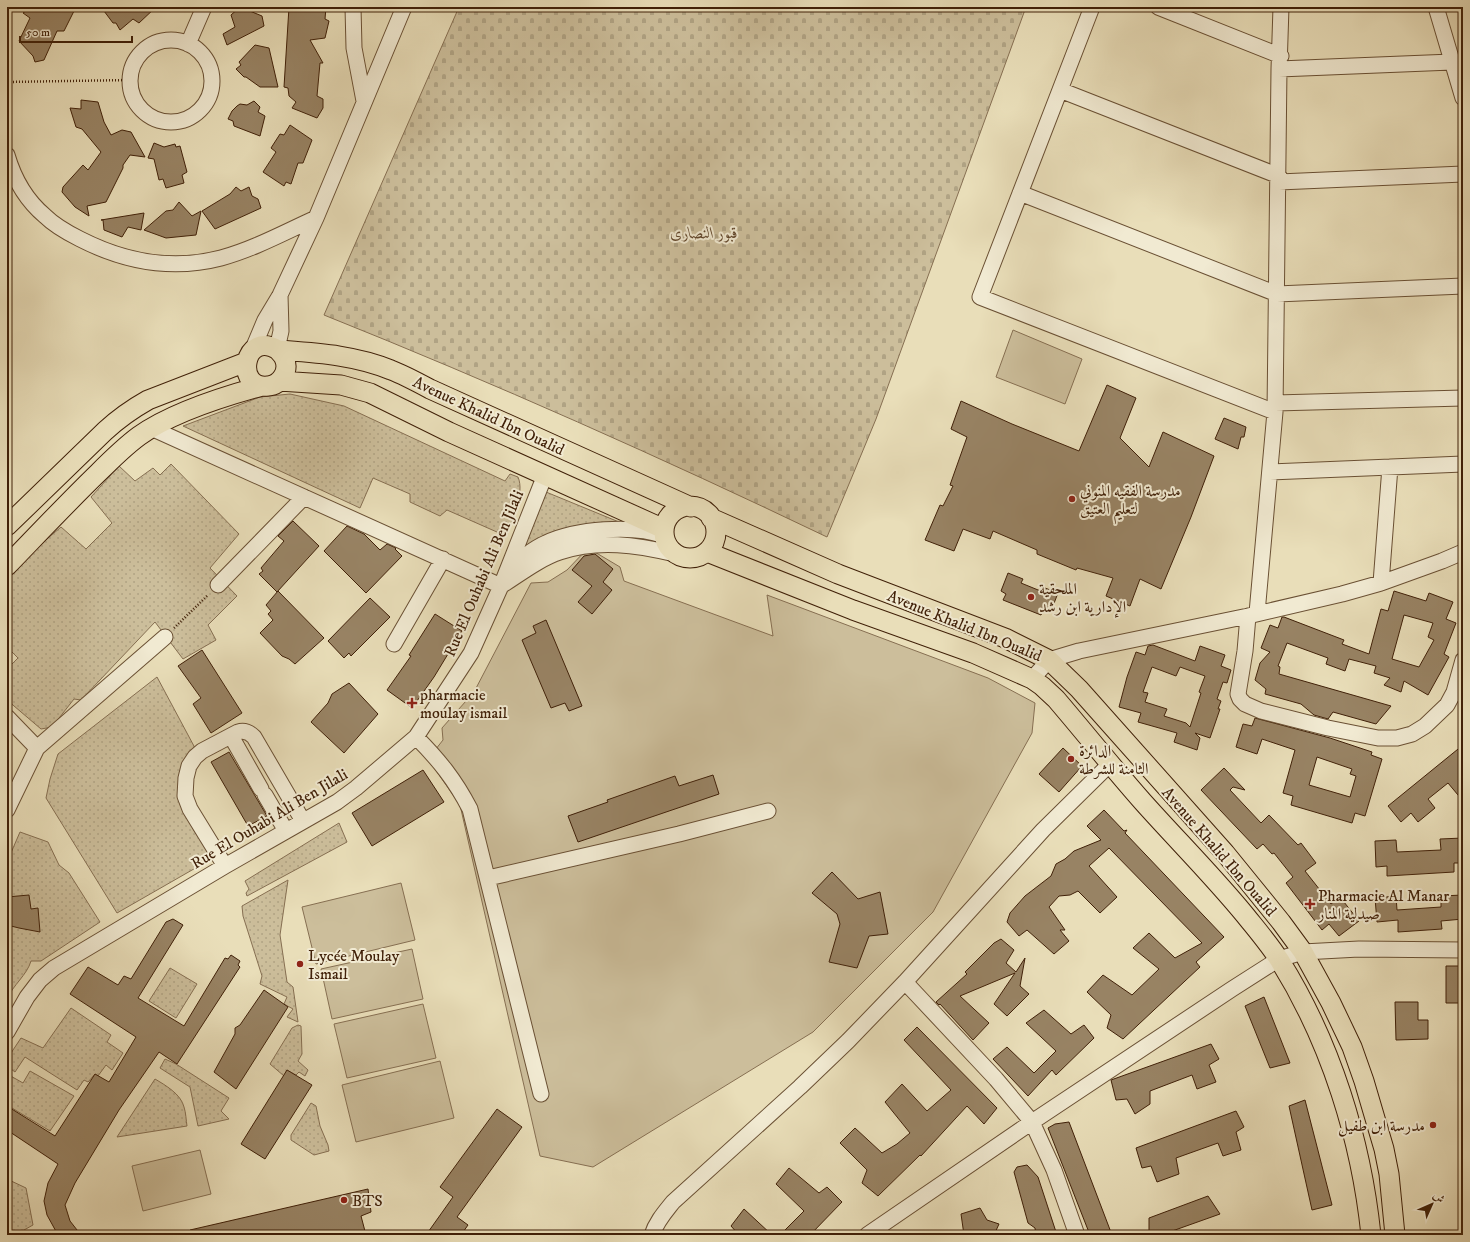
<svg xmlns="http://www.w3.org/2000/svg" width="1470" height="1242" font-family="'IM FELL DW Pica',Amiri,serif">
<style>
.grass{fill:url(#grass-dots);stroke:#866f52}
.cemetery{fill:url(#cemetery-stones);stroke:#866f52}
.pitch{fill:#ccbe9b;stroke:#866f52}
.building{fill:#988364;stroke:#402008;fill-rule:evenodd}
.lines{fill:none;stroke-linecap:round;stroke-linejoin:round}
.minor-casing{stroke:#6a5034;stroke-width:17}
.major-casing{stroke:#402008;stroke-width:21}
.path{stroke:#402008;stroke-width:2.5;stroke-dasharray:1 2;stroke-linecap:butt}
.minor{stroke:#f1ead2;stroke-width:15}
.major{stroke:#e9deb9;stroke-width:19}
.poi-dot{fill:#8f2418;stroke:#f1ead2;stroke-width:1.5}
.labels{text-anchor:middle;stroke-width:4;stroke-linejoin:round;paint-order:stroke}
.park-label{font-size:16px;font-style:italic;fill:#63482d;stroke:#f1ead2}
.street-label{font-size:16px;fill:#402008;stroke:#f1ead2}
.poi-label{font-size:16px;fill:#402008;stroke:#f1ead2;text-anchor:start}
</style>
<defs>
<pattern id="grass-dots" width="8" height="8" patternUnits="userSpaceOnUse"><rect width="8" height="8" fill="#ccbe9b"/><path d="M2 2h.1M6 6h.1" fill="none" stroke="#b0a384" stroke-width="1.8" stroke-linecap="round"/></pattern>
<pattern id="cemetery-stones" width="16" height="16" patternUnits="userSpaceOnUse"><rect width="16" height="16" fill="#ccbe9b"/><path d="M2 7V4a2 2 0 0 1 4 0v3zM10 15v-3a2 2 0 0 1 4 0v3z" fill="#b0a384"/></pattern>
</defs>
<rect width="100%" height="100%" fill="#e9deb9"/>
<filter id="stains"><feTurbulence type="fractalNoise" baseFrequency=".005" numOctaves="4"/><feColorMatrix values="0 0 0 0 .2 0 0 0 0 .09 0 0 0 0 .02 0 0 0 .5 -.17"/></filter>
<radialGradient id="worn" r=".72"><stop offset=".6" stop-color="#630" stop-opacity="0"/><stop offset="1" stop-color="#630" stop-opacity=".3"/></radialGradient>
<path class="grass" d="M290 394 344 406 505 481 510 474 518 477C525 493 512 520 506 536L447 510 440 516 410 502V494L373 478 360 508 183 426 260 397Z
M171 464 239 534 210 568 237 596 208 625 216 640 183 659 155 622 81 700 74 699 52 727 41 729 7 700V669L18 658 7 647V573L61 527 86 549 112 523 91 497 119 466 135 481 153 468 160 475Z
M546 492 619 522 524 547Z
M157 677 195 748 181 806 195 832 213 858 117 913 46 798 50 779 58 754Z
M339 823 347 842 247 896 246 893 249 889 245 881Z
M20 832 48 842 59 865 69 873 100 922 41 961H31C27 975 13 985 7 999V862Z
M288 880 280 935 287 982 293 987 298 1022 287 1017 293 1009 284 1004 287 997 260 984 262 976 243 916 242 906Z
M170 968 197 984 176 1018 149 1001Z
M71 1008 111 1035 107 1042 123 1053 112 1070 106 1065 98 1076 95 1074 88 1082 84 1080 77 1090 25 1057 15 1072 7 1066V1059L21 1038 43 1048Z
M298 1025 301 1026 302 1054 298 1061 308 1070 305 1076 299 1072 296 1075 287 1070 284 1076 270 1064 292 1028Z
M165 1059 176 1064 229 1098 221 1111 229 1119 198 1126 190 1087 160 1068Z
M30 1071 74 1096 50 1131 7 1105V1079L9 1075 23 1083Z
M155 1079C165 1085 181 1094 184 1107 186 1113 186 1120 187 1126L117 1137Z
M311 1103 316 1106 320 1126 328 1145 329 1151 314 1155 291 1140V1135Z
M7 1179 26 1188 33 1225 15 1235H7Z"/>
<path class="cemetery" d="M459 7H1026L876 419 827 537C662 458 494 383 324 315Z"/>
<path class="pitch" d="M1013 330 1082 359 1065 404 996 377Z
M588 548 620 567 624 581 773 636 767 595 988 678 1035 703 1032 733 933 912 813 1032 593 1167 540 1156 460 805 428 759 443 740 442 728 474 692 531 583 548 582 567 570Z
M401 883 415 940 316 964 302 907Z
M412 949 423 999 332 1019 321 969Z
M423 1004 436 1058 347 1078 334 1024Z
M440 1061 454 1118 356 1142 342 1085Z
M200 1150 211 1194 143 1211 132 1166Z"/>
<path class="building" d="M31 7H76L64 31H57L44 60 35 62 33 56 19 41 30 18 23 13Z
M101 7H156L139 23 133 19 120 30 116 23H113Z
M240 7 262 16 264 26 227 45 223 34 235 27 231 15Z
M289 7H326L325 19 329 21 325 38 310 40 323 63H320L317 96 323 99V108L317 118 292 108 296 102 289 96 288 88 284 87Z
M255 45 269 48 278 87H260L246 77H244L236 69 241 65 239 62Z
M81 100 98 102 104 122 111 135 122 130 131 132 145 157 130 155 123 165V168L106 202 87 206 89 216 75 207 62 192 63 187 83 165 88 170 101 152 82 129 76 127 70 108 81 109Z
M254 101 260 107 258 112 265 116 260 136 234 126 233 121 228 119 232 111 237 106 240 104 247 105Z
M290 125 312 140 303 163H298L291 184 286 182 284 186 263 172 276 152 271 148 280 134 284 135Z
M154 143 164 147 175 144 176 147 180 146 187 172 182 175 184 183 166 188 163 179 159 180 154 159 148 158Z
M236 187 241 191 249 187 252 196 258 199 261 208 215 229 202 211 230 194Z
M179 202 192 216 201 211 196 235 166 238 144 230 166 211 173 210Z
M144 213 141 230 128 227 122 237 104 230 103 220H101Z
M1107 385 1136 398 1120 438 1149 467 1163 432 1214 456 1191 517 1161 589 1140 579 1130 606 1106 596 1113 578 1077 568 1076 570 1037 554V550L993 531 990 539 963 529 954 551 925 540 940 505 943 506 953 486 950 485 967 437 951 429 961 401 1012 424 1079 451Z
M1224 418 1246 427 1244 437H1241L1238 449 1215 439Z
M293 521 319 546 277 592 259 574 263 571 261 568 284 541 278 536Z
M347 526 364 534 380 550 387 544 396 548 395 549 402 556 366 593 324 551Z
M595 554 613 569 603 582 612 590 592 614 578 602 592 586 572 570 584 556Z
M1008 573 1023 579 1021 583 1043 592 1045 588 1058 593 1051 611 1044 608 1041 615 1003 600 1006 594 1001 591Z
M278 591 324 638 295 664 289 659 282 656 260 633 273 620 268 614 271 611 266 605Z
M1394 591 1426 601 1429 593 1453 602 1446 619 1456 623 1444 654 1449 657 1428 695 1404 681 1401 692 1384 685 1390 678 1374 673 1376 666 1349 659 1345 671 1326 664 1328 658 1287 643 1278 666 1280 667 1279 674 1391 706 1376 724 1333 712 1328 719 1314 715 1301 704 1265 694 1266 689 1255 680 1260 663 1270 652 1261 648 1270 625 1278 628 1282 617H1284L1344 640 1342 644 1369 654 1381 609 1388 611ZM1404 615 1433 623 1428 637 1434 640 1419 667 1392 659Z
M370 598 390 617 351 656 349 653 344 658 328 641Z
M435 614 462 631 434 677 412 708 387 690 411 656 409 655Z
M546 620 582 706 569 711 565 703 551 708 522 640 536 633 533 626Z
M1153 645 1195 661 1200 646 1225 655 1221 666 1231 670 1227 683 1223 682 1217 699 1221 701 1218 709H1220L1210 738 1195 733 1200 738 1197 750 1174 742 1177 733 1138 722 1141 713 1119 707 1127 677 1136 652 1145 655 1148 646ZM1152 667 1176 676 1180 667 1205 676 1199 692 1201 693 1190 727 1186 723 1164 716 1167 709 1145 702 1148 693 1143 692Z
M202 650 242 713 211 733 193 704 201 698 178 666Z
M349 683 378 714 344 753 311 722 328 703 332 694Z
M1255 718 1330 738 1372 752 1371 755 1382 759 1365 816 1355 813 1352 823 1291 805 1293 796 1283 793 1295 750 1262 739 1257 754 1236 747 1243 724 1252 726ZM1317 757 1352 769 1350 774 1356 776 1350 797 1309 785Z
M1463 745V801L1448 783 1428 799 1435 808 1418 822 1411 813 1401 822 1388 806Z
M1063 748 1082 766 1059 792 1039 774Z
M229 752 267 816 248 826 211 762Z
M1224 768 1245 790 1233 787 1230 790 1261 823 1269 815 1298 845 1301 843 1316 863 1305 871 1331 904 1340 897 1359 921 1339 936 1329 924 1322 930 1286 883 1293 877 1274 853 1272 854 1263 844 1257 849 1201 790Z
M423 770 444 802 372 846 352 813Z
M713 775 719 794 578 842 568 816 608 802 607 800 675 776 679 786Z
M1104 810 1124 831 1127 830 1125 833 1224 937 1196 962 1200 967 1123 1039 1107 1028 1111 1015 1087 992 1103 975 1132 995 1159 969 1133 948 1149 933 1175 958 1202 943 1109 848 1089 866 1117 897 1100 913 1078 891 1070 895 1059 896 1049 907 1065 930H1060L1069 941 1054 954 1027 930 1019 936 1007 922 1010 913 1025 896 1051 876 1056 864 1065 859 1074 851 1101 840 1087 826Z
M1463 838V863H1454V872L1387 876V866L1376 867 1375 841 1396 840 1397 852 1441 850 1440 839Z
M832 872 858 899 880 892 888 934 869 936 857 968 829 962 840 924 837 914 812 893Z
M29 895 31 909 38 908 40 932 19 928 7 925V897Z
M1463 895V919L1441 921 1442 929 1398 932V920L1377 922 1375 898 1396 896 1397 910 1441 907V896Z
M173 919 183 925 138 998 184 1026 225 958 228 959 231 955 240 961 238 965 240 967 177 1064 159 1052 119 1110 75 1183 65 1205 70 1221 81 1235H58L47 1215 44 1201 48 1183 58 1164 7 1130V1106L55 1136 95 1074 109 1082 136 1037 70 994 88 967 118 985 124 976 131 979 166 922Z
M1001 939 1014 950 1006 963 1016 972 1025 958 1020 986 1029 994 1007 1016 994 1004 1015 973 960 996 989 1023 973 1040 940 1004 939 1005 936 1002 967 974 965 972 994 943Z
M1446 966H1463V990H1460V1003H1446Z
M264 990 288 1007 236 1089 214 1072 235 1034V1028L240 1025Z
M1264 997 1290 1063 1270 1068 1245 1006Z
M1395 1002H1418V1020H1428V1039L1396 1040Z
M1044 1010 1071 1034 1084 1025 1094 1038 1056 1075 1052 1070 1028 1096 993 1059 1007 1047 1034 1073 1056 1051 1026 1023Z
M917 1027 997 1108 984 1124 967 1106 921 1156 920 1155 878 1196 862 1183 867 1170 840 1143 855 1128 882 1153 897 1144 910 1133 885 1102 902 1084 927 1111 951 1090 904 1040Z
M1211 1044 1219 1059 1209 1065 1216 1082 1197 1089 1192 1075 1150 1091V1104L1135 1114 1127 1099 1116 1100 1111 1080Z
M287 1070 312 1085 265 1159 241 1144Z
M1305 1100 1332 1205 1312 1210 1289 1106Z
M497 1109 522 1127 457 1217 468 1225 461 1235H426L453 1197 440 1187Z
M1236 1111 1244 1127 1236 1132 1241 1150 1223 1156 1218 1143 1176 1158 1179 1174 1157 1182 1151 1166 1142 1168 1136 1148Z
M1069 1122 1112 1235H1090L1048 1128 1055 1124Z
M1027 1165 1038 1177 1057 1235H1036L1035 1228 1028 1223 1014 1172 1017 1167Z
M789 1168 819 1193 827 1187 842 1202 810 1235H780L804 1211 776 1184Z
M368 1189 371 1212 361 1216 366 1235H191L190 1230Z
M1208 1196 1220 1214 1161 1235H1149V1218Z
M980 1208 987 1220 999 1224 994 1235H964L961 1214Z
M744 1209 772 1235H739L731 1226Z"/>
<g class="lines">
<g class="minor-casing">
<path id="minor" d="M353 7 354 48 364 101
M1092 7 980 297 1275 412
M1158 7 1281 56
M1436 7 1463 98
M130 81a41 41 0 1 1 82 0a41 41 0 1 1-82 0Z
M188 44 204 7
M1279 69 1452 62
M1060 90 1279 176
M7 155C14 179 26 200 45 216 55 226 68 233 80 239 125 262 171 271 221 258 254 249 285 232 316 218
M1279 182 1463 174
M1020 193 1277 294 1463 286
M277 349 281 331 280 295
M252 351 265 320 280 295 316 218 404 7
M1275 403 1463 398
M151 428 501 586
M1270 472 1463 464
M509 570C520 560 532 549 546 543 575 529 634 524 664 536
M1381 583 1390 467
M218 585 304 497
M501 586C520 574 539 559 560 552 598 539 637 545 675 554
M1257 613 1275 412 1279 69 1281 7
M1248 616 1245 651 1238 694 1240 699 1245 704 1261 711 1328 728 1378 738H1397L1412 734 1425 726 1447 705 1454 692 1463 660
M394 644 443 559
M1032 679 1049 660 1079 651 1248 616 1342 594 1381 583 1442 561 1463 552
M7 717 37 748 7 810
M231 736 261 789
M416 737C439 760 455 780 470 809L541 1094
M37 748 165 637
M265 795 286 831
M225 866 190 809 185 796 186 778 189 766 195 757 202 751 238 732C244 730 249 732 254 737L303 821
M488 878 679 834 768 811
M905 982 996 1079 1032 1122 1054 1170 1077 1235
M7 1032 27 997 40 980 54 968 225 866 337 802 356 788 416 737 471 653 501 586 545 475
M652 1235C656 1222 665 1212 673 1202L800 1087 848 1041 905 982 1043 830 1110 764
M867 1235 1032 1122 1232 989 1279 959 1303 952 1359 949 1463 950"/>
</g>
<g class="major-casing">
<path id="major" d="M278 350C280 353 283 355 284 358 290 370 281 385 268 386 234 390 243 329 278 350 317 353 355 355 391 370 404 375 417 382 430 389L691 507
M279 381 341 385 370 393 449 432 664 529
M664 532a26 26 0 1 1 52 0a26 26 0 1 1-52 0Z
M711 518 838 574 1005 638 1049 660 1079 689 1225 853 1281 922 1303 952 1331 1003 1352 1047 1364 1081 1384 1149 1389 1174 1395 1235
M7 526 105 431C118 419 132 409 148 400L246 362
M707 552 853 610 973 653 1032 679 1042 686 1056 699C1085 733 1113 768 1143 802 1177 840 1213 876 1245 915 1257 930 1270 945 1280 961 1331 1043 1361 1139 1371 1235
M7 566C37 535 67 503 98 473 111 460 124 447 139 436 171 413 225 396 262 386"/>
</g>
<path class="path" d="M7 82 129 80
M174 628 208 595"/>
<use href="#minor" class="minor"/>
<use href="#major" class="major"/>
</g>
<g class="poi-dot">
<circle cx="1072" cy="499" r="4"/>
<circle cx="1031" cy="597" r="4"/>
<path d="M410 697h4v4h4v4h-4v4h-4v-4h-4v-4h4z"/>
<circle cx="1071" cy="759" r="4"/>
<path d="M1308 898h4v4h4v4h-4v4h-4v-4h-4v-4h4z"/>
<circle cx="300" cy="964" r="4"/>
<circle cx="1433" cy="1125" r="4"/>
<circle cx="344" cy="1200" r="4"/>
</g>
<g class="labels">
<g class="park-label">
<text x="704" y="238">قبور النصارى</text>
</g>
<g class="street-label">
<text transform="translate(489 415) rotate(25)" y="6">Avenue Khalid Ibn Oualid</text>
<text transform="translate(483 573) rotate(-67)" y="6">Rue El Ouhabi Ali Ben Jilali</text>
<text transform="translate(965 625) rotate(22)" y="6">Avenue Khalid Ibn Oualid</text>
<text transform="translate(269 818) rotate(-31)" y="6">Rue El Ouhabi Ali Ben Jilali</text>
<text transform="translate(1220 851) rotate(49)" y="6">Avenue Khalid Ibn Oualid</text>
</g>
<g class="poi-label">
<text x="1080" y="496">مدرسة الفقيه المنوني<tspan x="1080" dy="18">لتعليم العتيق</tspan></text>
<text x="1039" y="594">الملحقية<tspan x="1039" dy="18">الإدارية ابن رشد</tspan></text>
<text x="420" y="700">pharmacie<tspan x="420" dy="18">moulay ismail</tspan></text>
<text x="1079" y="756">الدائرة<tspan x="1079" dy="18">الثامنة للشرطة</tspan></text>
<text x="1318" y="901">Pharmacie Al Manar<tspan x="1318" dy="18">صيدلية المنار</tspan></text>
<text x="308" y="961">Lycée Moulay<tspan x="308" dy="18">Ismail</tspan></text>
<text x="1425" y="1131" text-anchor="end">مدرسة ابن طفيل</text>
<text x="352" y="1206">BTS</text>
</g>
</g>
<rect width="1470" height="1242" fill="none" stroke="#e9deb9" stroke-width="24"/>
<rect x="8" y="8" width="1454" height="1226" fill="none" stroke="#402008" stroke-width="2"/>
<rect x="12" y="12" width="1446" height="1218" fill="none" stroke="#402008"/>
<g transform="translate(1432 1204) rotate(45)" stroke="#f1ead2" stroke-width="3" paint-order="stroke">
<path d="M0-3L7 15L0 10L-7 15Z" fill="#402008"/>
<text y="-6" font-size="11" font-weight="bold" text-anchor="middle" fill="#402008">ش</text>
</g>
<path d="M20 36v6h112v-6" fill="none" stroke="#402008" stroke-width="2"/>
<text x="26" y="36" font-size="12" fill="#402008" stroke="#f1ead2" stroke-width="3" paint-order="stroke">50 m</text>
<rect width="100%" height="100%" filter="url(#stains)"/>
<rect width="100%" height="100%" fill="url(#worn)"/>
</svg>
